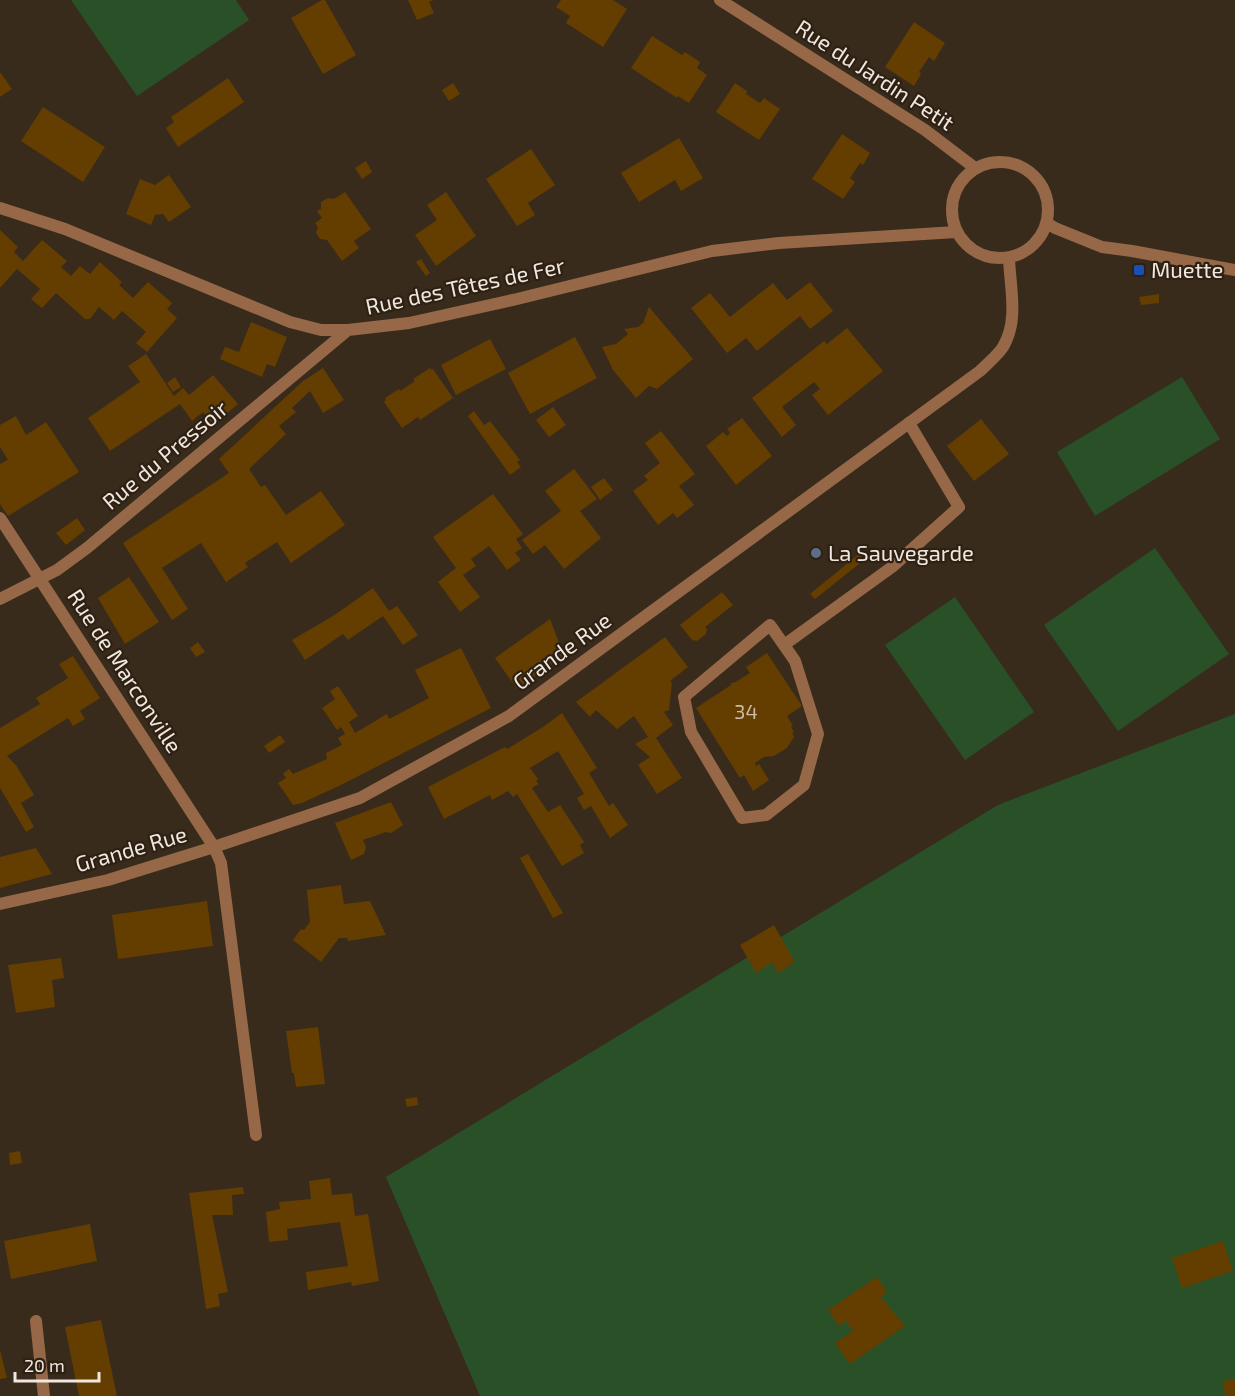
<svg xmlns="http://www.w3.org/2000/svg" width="1235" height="1396" font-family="'Exo 2',sans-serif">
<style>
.green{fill:#2a5028}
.building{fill:#643d00}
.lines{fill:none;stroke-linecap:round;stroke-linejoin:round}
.lane{stroke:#966847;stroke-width:12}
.street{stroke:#966847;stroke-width:12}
.transit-dot{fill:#1a4fb4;stroke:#2e2113;stroke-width:2}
.service-dot{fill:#5c6f8a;stroke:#2e2113;stroke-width:2}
.labels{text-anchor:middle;stroke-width:4.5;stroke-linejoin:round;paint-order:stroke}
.number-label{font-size:20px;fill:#cdbda7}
.street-label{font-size:22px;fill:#f0e8df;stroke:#2e2113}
.poi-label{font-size:22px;fill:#f0e8df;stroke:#2e2113;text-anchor:start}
</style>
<rect width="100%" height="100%" fill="#382b1c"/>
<path class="green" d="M71 0H236L249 20 137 96Z
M1182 377 1220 439 1095 516 1057 452Z
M1155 548 1229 654 1118 731 1044 625Z
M955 597 1034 712 965 760 885 645Z
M1235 714V1396H480L386 1177 998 805Z"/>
<path class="building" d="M322 0H325L356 55 323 74 291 18Z
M408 0H434L429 2 434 13 417 20Z
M561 0H613L627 9 603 47 566 23 570 16 556 7Z
M914 22 945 43 934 61 929 57 919 72 921 74 914 86 885 67Z
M652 36 682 55 685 52 700 62 697 68 707 75 689 103 678 96 677 98 631 68Z
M0 72 12 89 0 97Z
M228 78 244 102 178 147 166 128 174 122 171 117Z
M453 83 460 94 449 101 442 90Z
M735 83 747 91 746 94 760 103 764 98 780 109 759 140 716 112Z
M43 107 105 147 83 182 21 141Z
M842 134 870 153 863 165 860 163 850 178 855 182 843 199 812 179Z
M679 138 703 178 681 191 675 180 639 202 621 173Z
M531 149 555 185 528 203 535 215 517 226 486 179Z
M366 161 372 172 362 179 355 168Z
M169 175 191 207 169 222 163 214 155 215 151 225 126 214 140 179 155 185Z
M345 192 371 229 354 241 359 248 342 261 327 240 320 239 316 233 318 227 315 223 322 218 317 211 321 209V202L328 198 334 199Z
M446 192 476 236 436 266 415 235 437 220 427 205Z
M0 230 18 247 14 252 23 261 42 240 67 261 61 267 71 276 80 266 90 274 100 262 122 282 119 285 133 298 148 282 172 303 167 309 177 318 147 352 136 343 146 332 122 311 114 320 99 307 90 319H85L56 293 42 308 31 299 40 289 17 269 0 288Z
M421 259 430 273 426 276 416 262Z
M810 282 833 311 810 329 800 316 757 351 746 338 727 353 691 308 710 293 730 317 773 283 787 300Z
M1159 294V303L1141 305 1139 297Z
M649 307 693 359 657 389 649 386 636 398 613 370 602 347 616 344 628 334 624 329 638 327 643 323Z
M251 322 287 337 275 367 267 364 262 377 220 359 225 347 239 352Z
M847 328 883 371 828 415 812 395 820 389 814 382 782 407 796 425 782 437 752 398 824 341 827 344Z
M575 337 597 378 530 414 508 373Z
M490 339 506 369 456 395 441 365Z
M146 354 174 396 183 388 189 395 213 375 238 404 213 425 203 412 192 421 180 404 110 451 88 418 140 382 128 366Z
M323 368 344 400 323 413 310 391 292 408 296 412 279 426 286 434 249 469 261 487 265 485 286 515 321 491 345 525 291 563 277 542 245 563 248 567 226 582 201 543 162 568 188 609 172 620 123 543 229 473 219 459 303 381Z
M430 368 432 370 433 369 453 398 420 420 418 417 402 428 384 402 386 400 385 398 399 389 400 391 415 381 413 379Z
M175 377 181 387 173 392 167 383Z
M553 407 566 425 549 437 536 420Z
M474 411 484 425 490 421 520 460 517 462 521 467 510 475 468 416Z
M16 416 26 435 46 422 79 472 8 516 0 504V464L8 460 0 447V425Z
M742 418 772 456 736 485 706 446 723 432 727 436 730 433 727 429Z
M981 419 1009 454 974 481 947 446Z
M661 431 695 474 679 486 694 505 677 518 673 513 658 525 633 491 648 480 644 476 660 463 645 443Z
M574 469 597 499 580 511 601 538 564 569 545 545 533 554 522 540 561 511 545 491Z
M604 478 613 490 600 500 591 487Z
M493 494 523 534 516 539 522 548 515 553 521 560 507 570 489 546 471 559 476 566 463 575 480 597 460 612 438 582 456 568 433 537Z
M77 518 85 530 66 545 56 533Z
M859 554 864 560 815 599 810 594Z
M129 577 159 622 125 644 98 598Z
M373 588 389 611 397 606 418 635 403 645 383 616 348 640 343 634 305 660 292 640 333 616Z
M722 592 733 605 705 627 707 629 706 634 697 641 692 640 680 625Z
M550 619 564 656 517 689 495 658Z
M665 637 688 667 670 681 672 683 669 710 664 712 673 725 656 738 682 778 657 794 638 765 650 757 635 744 648 737 634 716 617 729 596 710 590 717 576 702Z
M198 642 205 652 196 657 190 648Z
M461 648 491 708 343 784 302 803 293 805 278 783 286 778 283 774 289 769 293 774 327 759 326 753 342 745 338 738 345 734 341 727 337 730 322 708 335 699 330 691 338 686 358 716 349 722 355 733 387 714 389 719 429 698 415 670Z
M767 653 802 706 787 716 793 726 791 727 794 732 792 733 794 737 787 748 774 756 764 757 755 763 756 766 759 764 769 780 753 791 744 775 740 778 696 708 731 685 732 682 734 683 750 673 746 667Z
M73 656 100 698 80 711 85 719 73 726 68 718 7 756 16 765 34 795 21 803 34 827 26 832 0 788V728L40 704 36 698 68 678 59 664Z
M562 713 597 768 589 773 609 806 613 803 628 825 610 838 591 806 584 810 577 798 584 794 558 751 530 768 538 779 536 781 539 784 532 788 548 812 560 805 584 842 580 845 584 853 562 866 517 794 513 797 508 791 492 800 490 795 444 819 428 787 505 747 507 749 543 727Z
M280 735 285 742 269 753 264 746Z
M391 802 403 825 391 833 386 832 363 840 366 847 364 854 351 860 335 823Z
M36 848 52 874 0 888V857Z
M528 854 563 913 553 918 520 858Z
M341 885 344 904 370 901 386 935 348 941 347 938H339L321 962 293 940 301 929 304 930 310 922 307 890Z
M207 901 213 946 118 959 112 915Z
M774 925 795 962 778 973 772 962 756 973 740 945Z
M61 958 64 978 52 980 55 1007 16 1013 8 965Z
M318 1027 325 1084 296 1087 294 1073H292L286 1031Z
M417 1097 418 1105 407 1107 405 1099Z
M20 1151 22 1163 10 1165 9 1153Z
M330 1178 332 1195 352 1193 355 1216 368 1214 379 1281 352 1286 351 1282 308 1290 306 1272 348 1266 340 1222 287 1229 288 1240 269 1242 266 1212 280 1209 279 1202 311 1199 309 1181Z
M243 1187 244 1194 232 1195 233 1215H212L228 1292 218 1294 220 1306 206 1309 189 1193Z
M90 1224 97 1261 11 1279 4 1241Z
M1223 1241 1233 1271 1182 1288 1172 1258Z
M877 1277 887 1292 881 1297 905 1326 850 1364 835 1343 853 1331 846 1321 839 1326 828 1310Z
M101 1320 117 1396H79L65 1327Z
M0 1350 7 1378 0 1379Z
M1235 1379V1396H1225L1223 1381Z"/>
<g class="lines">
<path class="lane" d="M770 625 795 661 818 734 804 785 766 815 742 818 691 732 684 697Z
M784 645 892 567 959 507 909 423
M214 847 221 863 256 1135"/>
<path class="street" d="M720 0 925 130 975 168
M952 210a48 48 0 1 1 96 0a48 48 0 1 1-96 0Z
M0 208 65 229 290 322 321 330H348L409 323 517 299 712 251 779 243 956 232
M1047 223 1055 228 1102 247 1132 251 1235 270
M0 518 214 847
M0 599 57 570 87 548 348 330
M0 904 108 880 214 847 360 798 509 716 980 371C988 363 997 356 1003 347 1019 321 1010 287 1009 258
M36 1321 44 1396"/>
</g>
<rect class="transit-dot" x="1133" y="264" width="12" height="12" rx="3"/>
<circle class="service-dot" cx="816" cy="553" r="6"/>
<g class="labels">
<g class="number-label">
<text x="746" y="719">34</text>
</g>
<g class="street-label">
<text transform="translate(875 75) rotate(33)" y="8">Rue du Jardin Petit</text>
<text transform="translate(465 286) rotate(-12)" y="8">Rue des Têtes de Fer</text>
<text transform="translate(165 455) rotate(-40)" y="8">Rue du Pressoir</text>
<text transform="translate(562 651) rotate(-36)" y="8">Grande Rue</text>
<text transform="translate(125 671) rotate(57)" y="8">Rue de Marconville</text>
<text transform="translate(131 849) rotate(-16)" y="8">Grande Rue</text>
</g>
<g class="poi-label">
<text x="1151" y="278">Muette</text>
<text x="828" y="561">La Sauvegarde</text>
</g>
</g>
<path d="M15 1372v9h84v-9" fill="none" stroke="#f0e8df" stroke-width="3"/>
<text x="24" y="1372" font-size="18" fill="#f0e8df" stroke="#2e2113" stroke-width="4.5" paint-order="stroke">20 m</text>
</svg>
